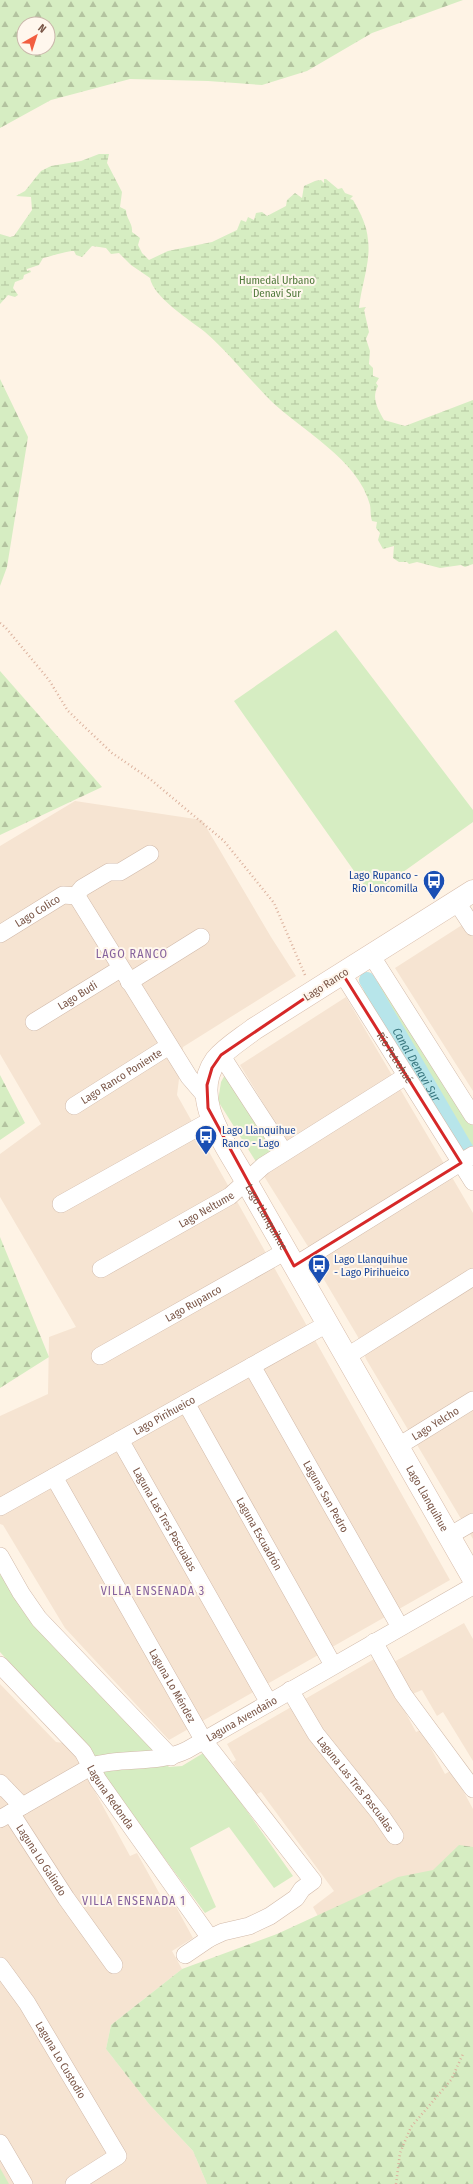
<svg xmlns="http://www.w3.org/2000/svg" width="473" height="2184" font-family="'Fira Sans Condensed',sans-serif">
<style>
.residential{fill:#f6e4d2}
.forest{fill:url(#forest-firs);fill-rule:evenodd}
.wetland{fill:url(#wetland-marsh)}
.park{fill:#d6edc2}
.lines{fill:none;stroke-linecap:round;stroke-linejoin:round}
.canal{stroke:#b7e5ea;stroke-width:16}
.street-casing{stroke:#d1b9a9;stroke-width:18}
.secondary-casing{stroke:#d7bba9;stroke-width:23}
.path{stroke:#dbb19d;stroke-width:2.5;stroke-dasharray:1 3;stroke-linecap:butt}
.street{stroke:#fff;stroke-width:17}
.secondary{stroke:#fff;stroke-width:22}
.marked{fill:none;stroke:#d62828;stroke-width:3;stroke-linejoin:round}
.labels{text-anchor:middle;stroke-width:4;stroke-linejoin:round;paint-order:stroke}
.park-label{font-size:11px;fill:#527a3c;stroke:#fff7ed}
.transit-label{font-size:11px;fill:#164399;stroke:#fff7ed;text-anchor:start}
.street-label{font-size:11px;fill:#7a5647;stroke:#fff7ed}
.neighbourhood-label{font-size:12px;letter-spacing:1px;fill:#86629d;stroke:#fff7ed}
.water-label{font-size:12px;font-style:italic;fill:#3a7880;stroke:#fff7ed}
</style>
<defs>
<pattern id="forest-firs" width="22" height="20" patternUnits="userSpaceOnUse"><rect width="22" height="20" fill="#d6edc2"/><path d="M5 1l3.5 6h-7zM16 11l3.5 6h-7z" fill="#b3c39f"/></pattern>
<pattern id="wetland-marsh" width="20" height="14" patternUnits="userSpaceOnUse"><rect width="20" height="14" fill="#d6edc2"/><path d="M1 5h8M5 5V1M11 12h8M15 12V8" fill="none" stroke="#b3c39f"/></pattern>
</defs>
<rect width="100%" height="100%" fill="#fef3e5"/>
<path class="residential" d="M75 801 202 820 271 937 296 976 183 1047 177 1095 450 1580 169 1740 65 1628 3 1525 0 1524V1416L48 1394 49 1337 76 1327 0 1197V1154L41 1124 0 1054V846Z
M473 918V1091L395 968Z
M346 997 473 1213V1539L366 1359 358 1337 316 1266 309 1248 262 1173 294 1154 240 1065Z
M464 1623 473 1639V1761L443 1712 437 1716 422 1690 410 1695 392 1663Z
M376 1658 416 1732 421 1730 445 1774 452 1770 473 1809V1857L326 1931 313 1907 334 1891 261 1792 255 1795 233 1762 236 1760 227 1744Z
M0 1684 56 1742 69 1744 130 1856 137 1853 162 1898 169 1894 193 1938 172 1951 182 1969 111 2025 106 2049 149 2104 193 2151 207 2184H0Z"/>
<path class="forest" d="M0 0H463L372 33 307 71 262 85 208 81 130 79 51 100 0 128ZM24 24H48V48H24Z
M0 379 28 437 7 567 0 586Z
M0 671 102 787 0 835Z
M0 1075 25 1123 0 1140Z
M0 1237 49 1357 0 1388Z
M459 1845 473 1847V2184H207L193 2151 149 2104 106 2049 111 2025 182 1969 277 1934 366 1893 398 1877 433 1870Z"/>
<path class="wetland" d="M99 154H109L107 163 122 192 120 207 126 210C126 219 133 223 132 232L140 238 138 245 142 253 149 260 168 251 212 242 237 230 241 220 246 222 248 217 254 220 256 213 262 212 267 216 286 206 287 200 295 193 302 198 304 186 315 181 321 180 324 183V179H326L338 189 342 188 345 193 353 196 350 199 353 200C360 212 367 225 368 240 371 262 361 286 359 308L366 307 364 310 369 332 366 339 370 351 369 364 373 368V376L379 378 376 383 378 386C371 398 378 409 384 420L405 426 473 400V564L465 567 461 565 440 568 417 562 409 564 407 562H399L393 558 394 546 383 549 378 540 380 533 376 528 377 522 372 521C370 515 371 510 370 505 358 459 302 431 270 400 248 378 229 353 205 332 190 320 153 297 150 278L131 265 119 253 111 254 106 248 92 246 82 257 76 255 74 251C66 251 52 256 43 258L39 265 27 269V271L30 270 31 272 24 275 23 279 15 282 13 288 18 295 15 297 8 295 0 304V234L10 237 14 236 32 210 31 197 16 196 25 191 41 171 51 166 81 161Z"/>
<path class="park" d="M336 630 473 810V822L371 895 234 701Z
M381 980 473 1125V1178L359 993Z
M227 1071 276 1148 258 1165 218 1101 221 1082Z
M0 1574 25 1614 169 1767 182 1766 205 1752 293 1876 274 1888 229 1827 190 1848 216 1907 205 1913 111 1786 79 1738 0 1652Z
M0 2168 9 2184H0Z"/>
<g class="lines">
<path class="canal" id="s1" d="M367 980 466 1150"/>
<g class="street-casing">
<g id="street">
<path d="M150 854 120 872H109L82 888 78 893V898L189 1077 207 1098"/>
<path d="M456 901 473 927"/>
<path id="s2" d="M0 934 63 895 77 896"/>
<path d="M371 955 473 1116"/>
<path id="s3" d="M342 973 473 1182"/>
<path d="M129 982 201 937"/>
<path id="s4" d="M34 1022 120 969"/>
<path d="M221 1055 284 1152"/>
<path id="s5" d="M74 1106 169 1046"/>
<path d="M61 1204 213 1119"/>
<path d="M294 1266 473 1155"/>
<path id="s6" d="M101 1269 230 1196 263 1166 406 1076"/>
<path id="s7" d="M100 1356 286 1251"/>
<path d="M346 1357 473 1277"/>
<path id="s8" d="M252 1366 400 1627"/>
<path id="s9" d="M186 1403 333 1665"/>
<path id="s10" d="M120 1440 269 1703"/>
<path id="s11" d="M397 1447 473 1400"/>
<path id="s12" d="M54 1477 204 1741 313 1881 302 1889 296 1898 270 1916 249 1926 223 1932 210 1938 185 1955"/>
<path id="s13" d="M0 1507 327 1324"/>
<path d="M449 1536 473 1522"/>
<path d="M0 1556 21 1593 39 1619 171 1757"/>
<path d="M374 1642 403 1694 473 1789"/>
<path id="s14" d="M0 1665 83 1752 98 1780 210 1938"/>
<path id="s15" d="M290 1690 316 1734 380 1814 395 1836"/>
<path d="M0 1783 22 1806"/>
<path id="s16" d="M11 1813 66 1898 114 1965"/>
<path id="s17" d="M0 1819 92 1766C123 1756 157 1765 187 1750L473 1586"/>
<path id="s18" d="M0 1966 27 2003 118 2156 74 2184"/>
<path d="M0 2143 24 2184"/>
</g>
</g>
<g class="secondary-casing">
<g id="secondary">
<path id="s19" d="M473 891 254 1029C241 1039 226 1048 216 1060 188 1099 228 1147 246 1181L473 1578"/>
</g>
</g>
<path class="path" d="M0 623 6 628 49 680 68 711 112 753 150 779 224 841 274 903 305 975
M396 2184 400 2153 411 2127 451 2080 463 2054"/>
<use href="#street" class="street"/>
<use href="#secondary" class="secondary"/>
</g>
<path class="marked" d="M342 973 461 1163 294 1266 208 1108 207 1085 212 1068 221 1055Z"/>
<defs>
<g id="bus-pin" transform="scale(1.15)"><path d="M0 17L-7.5 6A9.5 9.5 0 1 1 7.5 6Z" fill="#1a4fb4" stroke="#fff7ed"/><path d="M-5-6H5V4H4V6H2V4H-2V6H-4V4H-5ZM-3.5-4V0h7V-4ZM-3.5 1.2v1.5H-2V1.2ZM2 1.2v1.5H3.5V1.2Z" fill="#fff"/></g>
</defs>
<g fill-rule="evenodd">
<use href="#bus-pin" x="434" y="881"/>
<use href="#bus-pin" x="206" y="1136"/>
<use href="#bus-pin" x="319" y="1265"/>
</g>
<g class="labels">
<g class="park-label">
<text x="277" y="284">Humedal Urbano<tspan x="277" dy="13">Denavi Sur</tspan></text>
</g>
<g class="transit-label">
<text x="418" y="879" text-anchor="end">Lago Rupanco -<tspan x="418" dy="13">Rio Loncomilla</tspan></text>
<text x="222" y="1134">Lago Llanquihue<tspan x="222" dy="13">Ranco - Lago</tspan></text>
<text x="334" y="1263">Lago Llanquihue<tspan x="334" dy="13">- Lago Pirihueico</tspan></text>
</g>
<g class="street-label">
<text dy="4" stroke="none"><textPath href="#s2" startOffset="44">Lago Colico</textPath></text>
<text transform="translate(326 984) rotate(-33)" y="4">Lago Ranco</text>
<text dy="4" stroke="none"><textPath href="#s4" startOffset="51">Lago Budi</textPath></text>
<text dy="4" stroke="none"><textPath href="#s3" startOffset="100">Río Petrohué</textPath></text>
<text dy="4" stroke="none"><textPath href="#s5" startOffset="56">Lago Ranco Poniente</textPath></text>
<text dy="4" stroke="none"><textPath href="#s6" startOffset="121">Lago Neltume</textPath></text>
<text dy="4" stroke="none"><textPath href="#s19" startOffset="482">Lago Llanquihue</textPath></text>
<text dy="4" stroke="none"><textPath href="#s7" startOffset="107">Lago Rupanco</textPath></text>
<text dy="4" stroke="none"><textPath href="#s13" startOffset="188">Lago Pirihueico</textPath></text>
<text dy="4" stroke="none"><textPath href="#s11" startOffset="45">Lago Yelcho</textPath></text>
<text dy="4" stroke="none"><textPath href="#s8" startOffset="150">Laguna San Pedro</textPath></text>
<text dy="4" stroke="none"><textPath href="#s19" startOffset="806">Lago Llanquihue</textPath></text>
<text dy="4" stroke="none"><textPath href="#s10" startOffset="91">Laguna Las Tres Pascualas</textPath></text>
<text dy="4" stroke="none"><textPath href="#s9" startOffset="150">Laguna Escuadrón</textPath></text>
<text dy="4" stroke="none"><textPath href="#s12" startOffset="240">Laguna Lo Méndez</textPath></text>
<text dy="4" stroke="none"><textPath href="#s17" startOffset="266">Laguna Avendaño</textPath></text>
<text dy="4" stroke="none"><textPath href="#s15" startOffset="115">Laguna Las Tres Pascualas</textPath></text>
<text dy="4" stroke="none"><textPath href="#s14" startOffset="173">Laguna Redonda</textPath></text>
<text dy="4" stroke="none"><textPath href="#s16" startOffset="56">Laguna Lo Galindo</textPath></text>
<text dy="4" stroke="none"><textPath href="#s18" startOffset="112">Laguna Lo Custodio</textPath></text>
</g>
<g class="neighbourhood-label">
<text x="132" y="958">LAGO RANCO</text>
<text x="153" y="1595">VILLA ENSENADA 3</text>
<text x="134" y="1905">VILLA ENSENADA 1</text>
</g>
<g class="water-label">
<text dy="4" stroke="none"><textPath href="#s1" startOffset="98">Canal Denavi Sur</textPath></text>
</g>
</g>
<g transform="translate(36 36) rotate(39)"><circle r="19" fill="#fff7ed" stroke="#cab7ab"/>
<path d="M0-3L7 15L0 10L-7 15Z" fill="#f25e40"/>
<text y="-6" font-size="11" font-weight="bold" text-anchor="middle" fill="#7a5647">N</text>
</g>
</svg>
